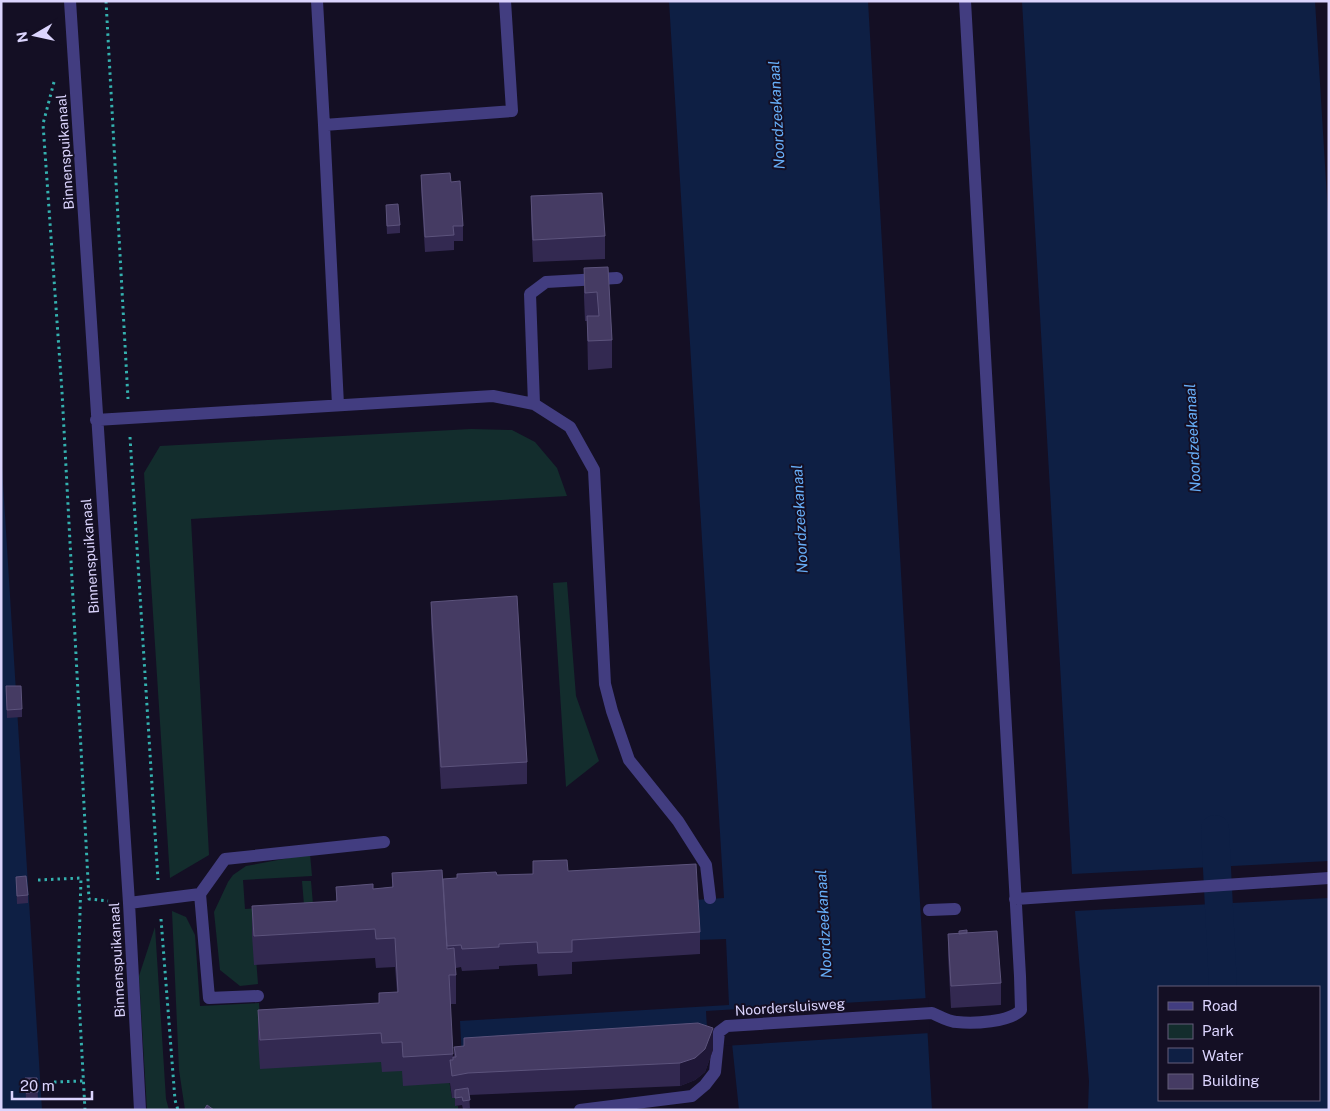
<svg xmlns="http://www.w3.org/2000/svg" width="1330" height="1111" font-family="'Public Sans',sans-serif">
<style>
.green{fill:#132d2d}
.water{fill:#0e1f44;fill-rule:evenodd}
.pier{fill:#140f24}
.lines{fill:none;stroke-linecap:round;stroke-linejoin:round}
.canal{stroke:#0e1f44;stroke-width:28}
.path{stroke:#34b1af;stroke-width:3;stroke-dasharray:2.5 4;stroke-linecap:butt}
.minor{stroke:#423d80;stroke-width:12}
.wall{fill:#332951}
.shaded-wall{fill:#1f1737}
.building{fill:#453b63;stroke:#5c537c}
.labels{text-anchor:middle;stroke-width:4;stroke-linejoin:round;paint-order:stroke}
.street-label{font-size:14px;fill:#dbd4fd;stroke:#140f24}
.water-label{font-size:15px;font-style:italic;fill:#67aef8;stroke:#140f24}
</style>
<rect width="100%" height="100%" fill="#140f24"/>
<path class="green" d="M471 429 512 430 535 442 557 468 567 496 191 519 209 855 170 878 144 473 160 446Z
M567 582 576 696 599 761 566 787 553 583Z
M310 854 312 876 243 880 245 909 304 905 302 881H311L315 928 254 932 258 984 240 986 220 970 214 912 228 882 233 875 246 866Z
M172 911 186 917 195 935 200 1006 259 1003 263 1065 384 1058 404 1070 449 1080 452 1098H455V1106H458V1110H185L179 1070Z
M155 927 166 1099 169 1110H147L139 976Z"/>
<path class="water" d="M669 1H868L932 1110H739L732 1043 462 1058 460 1021 729 1005 726 939 697 940 695 900 724 898Z
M1022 1H1315L1329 231V861L1072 874Z
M1 451 42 1110H1Z
M1329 898V1110H1088L1089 1081 1075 911ZM1319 987V1100H1159V987Z"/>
<path class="pier" d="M928 998 930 1033 708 1047 706 1011Z"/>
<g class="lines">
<path class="canal" d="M1215 829 1223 987"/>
<path class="path" d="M106 1 128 399
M54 82 43 124 62 392 89 899 108 901
M130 437 158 880
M38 880 81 878 78 981 85 1110
M161 919 175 1100 178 1110
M54 1082 83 1081"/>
<path class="minor" d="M70 1 129 903 140 1110
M317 1 324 125
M534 404 530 294 546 282 617 278
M338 405 324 125 512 111 505 1
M96 420 493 396 534 404 570 427 594 470 605 684 612 711 629 760 678 821 706 865 710 898
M1015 899 1329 878
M129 903 200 894
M929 910 955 909
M258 996 209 998 200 894 225 859 384 842
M580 1110 692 1096 705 1085 715 1072 719 1032 727 1026 932 1013C939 1016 949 1022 957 1022 973 1024 1010 1022 1021 1010L1020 976 965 1"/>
</g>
<path class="wall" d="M421 175 451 182 463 226V241H454V250L425 252 421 190Z
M531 196 605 236V259L533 262 531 219Z
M386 213 400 225V233L387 234Z
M608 267 612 340V368L588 370 587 321H585L584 297V268Z
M431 602 527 762V784L441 789 431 624Z
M6 686 22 709V717L7 718Z
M533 861 568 871 700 932V954L572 962V974L538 976 537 964 499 966V969L462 971 461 967 456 968V1004H450L453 1057H454V1047L713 1050 705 1072 695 1080 680 1086 469 1095 470 1108 463 1109 462 1105 455 1106V1098H452L450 1083 403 1086 402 1071 382 1072 381 1062 260 1069 258 1039V1010L379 1003V993L397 992 395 967 376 968 375 958 254 965 252 935V906L336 901V887L373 889 392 887V873L443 879 533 874Z
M16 877 28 895V903L17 904Z
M967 933 1001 983V1005L951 1008 948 956V934Z
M25 1078H37L38 1100H26Z"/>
<path class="shaded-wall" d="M713 1028V1050L705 1072 695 1080 680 1086V1063Z"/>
<path class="building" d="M450 173 451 182 460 181 463 226H453L454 235 425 237 421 175Z
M602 193 605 236 533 240 531 196Z
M398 204 400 225 387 226 386 205Z
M608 267 612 340 588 341 587 316H599L597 292 585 293 584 268Z
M517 596 527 762 441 767 431 602Z
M6 686H21L22 709 7 710Z
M567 860 568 871 696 864 700 932 572 940V952L538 953 537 942 499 944V947L462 949 461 945 447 946 443 879 457 878V874L496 872 497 875 533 874V861Z
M442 870 447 949 454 948 456 975H449L453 1054 403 1057 402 1042 382 1043 381 1033 260 1040 258 1010 379 1003V993L398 992 395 938 376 939 375 929 254 936 252 906 337 901 336 887 373 884V889L393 887 392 873Z
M26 876 28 895 17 896 16 877Z
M967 930V933L959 934V931Z
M997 931 1001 983 951 986 948 934Z
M698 1023 713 1028 705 1049 695 1058 680 1063 468 1073 452 1076 450 1060H453V1057H456L454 1047 464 1046V1038Z
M25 1078H37L38 1092 26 1093Z
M468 1088 470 1100 463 1101 462 1097 455 1098V1090Z
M207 1105 214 1110H204Z"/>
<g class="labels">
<g class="street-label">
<text transform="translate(65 152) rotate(-94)" y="5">Binnenspuikanaal</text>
<text transform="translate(90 556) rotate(-94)" y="5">Binnenspuikanaal</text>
<text transform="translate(117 960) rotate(-93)" y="5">Binnenspuikanaal</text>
<text transform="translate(790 1007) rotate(-4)" y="5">Noordersluisweg</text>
</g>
<g class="water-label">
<text transform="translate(777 115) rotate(-93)" y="5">Noordzeekanaal</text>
<text transform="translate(1193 438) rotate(-93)" y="5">Noordzeekanaal</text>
<text transform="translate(800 519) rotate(-93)" y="5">Noordzeekanaal</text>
<text transform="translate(824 924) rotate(-93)" y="5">Noordzeekanaal</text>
</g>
</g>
<rect width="1330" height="1111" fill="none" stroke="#dbd4fd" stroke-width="5"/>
<rect x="1158" y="986" width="162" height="115" fill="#140f24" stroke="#645e7b"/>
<rect x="1168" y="1002" width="25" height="8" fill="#423d80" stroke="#645e7b"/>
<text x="1202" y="1011" font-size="15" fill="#dbd4fd">Road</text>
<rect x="1168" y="1024" width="25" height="15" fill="#132d2d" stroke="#645e7b"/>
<text x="1202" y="1036" font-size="15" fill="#dbd4fd">Park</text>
<rect x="1168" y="1048" width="25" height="15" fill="#0e1f44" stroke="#645e7b"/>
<text x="1202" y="1061" font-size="15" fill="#dbd4fd">Water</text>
<rect x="1168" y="1074" width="25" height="15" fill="#453b63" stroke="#645e7b"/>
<text x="1202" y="1086" font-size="15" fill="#dbd4fd">Building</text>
<g transform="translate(35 35) rotate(261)" stroke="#140f24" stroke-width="4" paint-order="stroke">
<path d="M0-4L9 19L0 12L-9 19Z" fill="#dbd4fd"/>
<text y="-8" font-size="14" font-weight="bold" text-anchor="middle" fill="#dbd4fd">N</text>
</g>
<path d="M12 1091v8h80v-8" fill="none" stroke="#dbd4fd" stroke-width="2.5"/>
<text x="20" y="1091" font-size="15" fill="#dbd4fd" stroke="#140f24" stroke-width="4" paint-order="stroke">20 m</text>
</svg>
